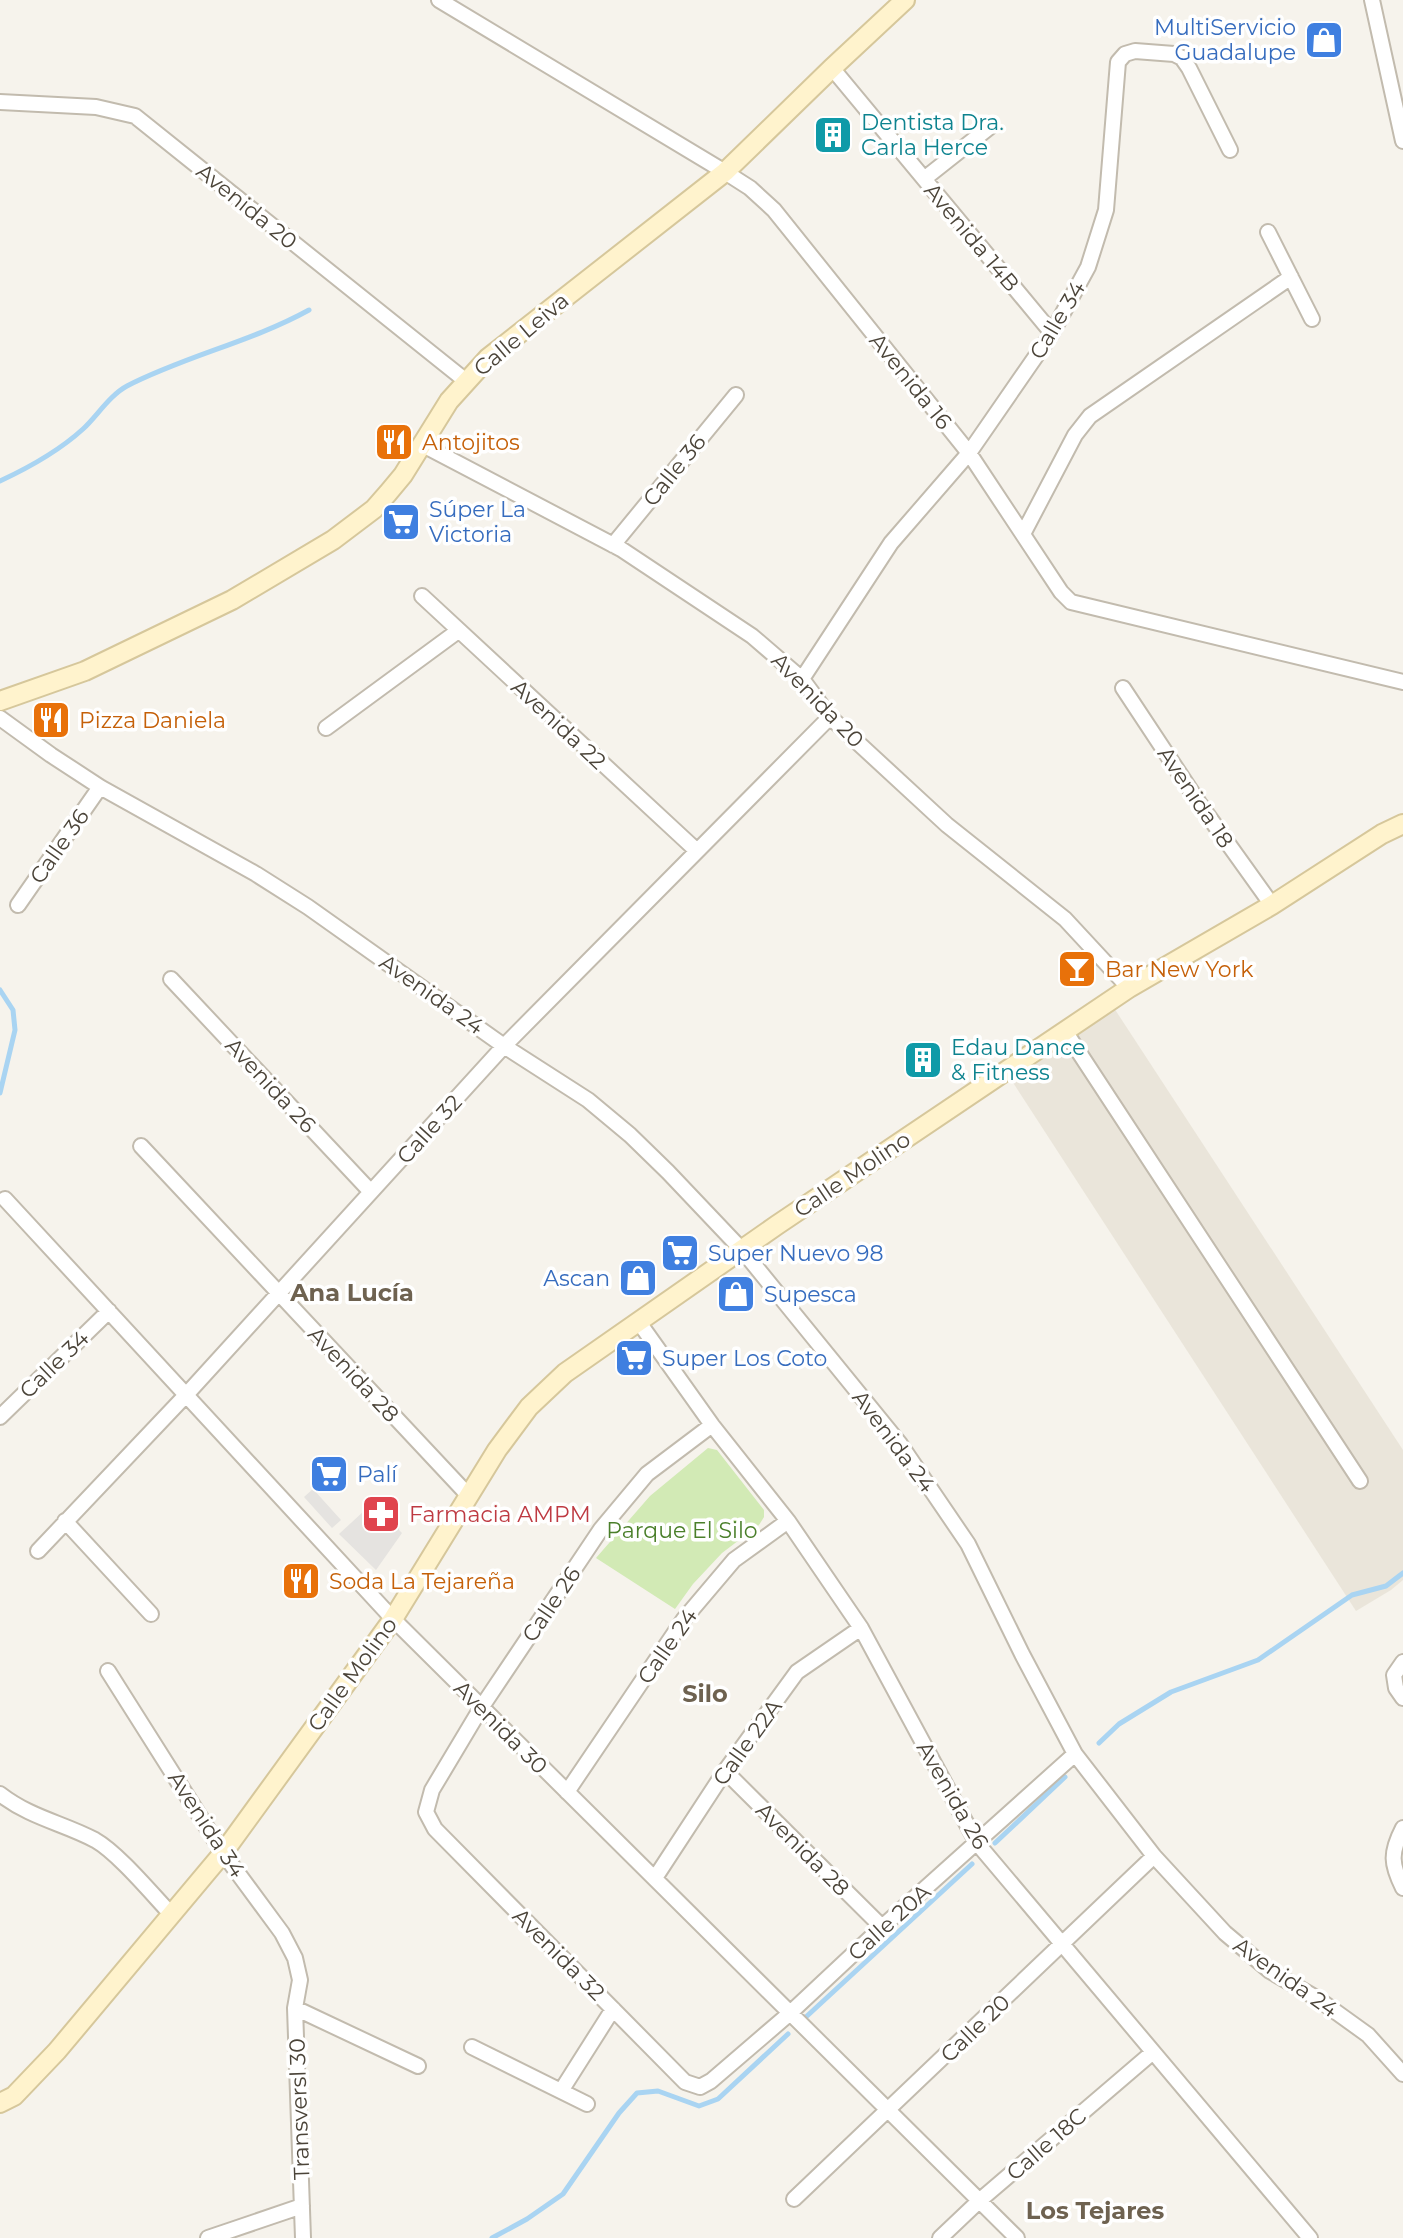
<svg xmlns="http://www.w3.org/2000/svg" width="1403" height="2238" font-family="Montserrat,sans-serif">
<style>
.residential{fill:#eae5da}
.green{fill:#d2eab5}
.parking{fill:#e5e3e0}
.lines{fill:none;stroke-linecap:round;stroke-linejoin:round}
.stream{stroke:#a9d4f2;stroke-width:5}
.minor-casing{stroke:#c2bbae;stroke-width:18}
.secondary-casing{stroke:#d6c79b;stroke-width:22}
.minor{stroke:#fff;stroke-width:14}
.secondary{stroke:#fff3cd;stroke-width:18}
.labels{text-anchor:middle;stroke-width:7;stroke-linejoin:round;paint-order:stroke}
.shop-label{font-size:22px;fill:#366cbe;stroke:#fff;text-anchor:start}
.culture-label{font-size:22px;fill:#0d838f;stroke:#fff;text-anchor:start}
.street-label{font-size:22px;fill:#4b4439;stroke:#fff}
.food-label{font-size:22px;fill:#c56008;stroke:#fff;text-anchor:start}
.health-label{font-size:22px;fill:#be3a42;stroke:#fff;text-anchor:start}
.park-label{font-size:22px;fill:#4a7f2a;stroke:#fff}
.neighbourhood-label{font-size:24px;font-weight:bold;fill:#6e6250;stroke:#fff}
</style>
<rect width="100%" height="100%" fill="#f6f3ec"/>
<path class="residential" d="M1114 1008 1403 1450V1580L1391 1590 1356 1611 1010 1078Z"/>
<path class="green" d="M708 1448 717 1450 764 1510V1517L759 1525 722 1553 693 1584 675 1609 596 1558 650 1496Z"/>
<path class="parking" d="M313 1489 341 1520 332 1528 304 1497Z
M364 1511 382 1531 394 1520 399 1523V1530L402 1533 376 1570 339 1534Z"/>
<g class="lines">
<path class="stream" d="M0 481C28 468 60 450 83 429 97 416 110 395 127 386 185 356 251 342 309 310
M0 990 13 1010 15 1030 0 1093
M1099 1743 1119 1724 1171 1692 1258 1660 1352 1595 1386 1586 1403 1573
M995 1843 1065 1777
M807 2016 972 1864
M492 2238 527 2219 563 2194 619 2113 637 2093 658 2091 699 2106 718 2099 788 2034"/>
<g class="minor-casing">
<path id="minor" d="M439 0 725 172 750 188 774 210 969 453 1061 592 1071 602 1403 682
M1372 0 1403 141
M832 68 1052 333
M0 102 96 107 135 116 466 381
M924 179 991 126
M1268 232 1312 319
M423 445 621 549 752 636 802 679 830 717 947 825 1065 919 1129 988
M1023 534 1075 435 1090 416 1291 277
M613 545 736 395
M422 596 697 851
M802 679 891 543 969 453 1052 333 1088 267 1106 210 1118 62 1125 54 1135 51 1174 54 1182 58 1189 68 1230 150
M1123 688 1199 803 1272 905
M0 718 51 755 100 787 256 874 308 907 504 1046 588 1100 630 1135 668 1172 743 1251 900 1444 968 1544 1022 1654 1075 1754 1154 1856 1225 1933 1270 1971 1318 1999 1368 2035 1403 2074
M326 728 458 631
M18 905 100 787
M171 979 371 1192
M1065 1031 1360 1481
M141 1146 469 1496
M5 1199 393 1619 1017 2238
M638 1321 712 1425 788 1521 861 1628 977 1843 1310 2238
M0 1417 109 1311
M712 1425 647 1474 601 1529 481 1708 432 1790 426 1812 435 1829 685 2082 700 2087 711 2081 789 2014 882 1927 1075 1754
M65 1521 151 1614
M38 1551 186 1395 504 1046 830 717
M1403 1662 1394 1675 1396 1688 1403 1698
M108 1671 223 1853 282 1933 295 1958 300 1980 295 2008 303 2238
M725 1771 882 1927
M567 1792 684 1619 734 1560 788 1521
M0 1794C31 1818 63 1823 95 1840 118 1853 152 1894 171 1914
M1403 1828C1390 1853 1391 1864 1403 1888
M655 1878 725 1771 797 1672 861 1628
M295 2008 418 2066
M472 2047 587 2104
M561 2091 613 2009
M794 2199 1154 1856
M208 2238 302 2206
M940 2238 979 2201 1153 2052"/>
</g>
<g class="secondary-casing">
<path id="secondary" d="M0 701 85 671 232 600 333 540 374 509 388 493 403 475 449 401 488 358 725 172 832 68 905 0
M0 2103 14 2096 57 2051 223 1853 393 1619 497 1450 529 1407 565 1373 777 1225 1129 988 1272 905 1382 834 1403 824"/>
</g>
<use href="#minor" class="minor"/>
<use href="#secondary" class="secondary"/>
</g>
<defs>
<g id="shop-square" transform="scale(2)"><rect x="-9" y="-9" width="18" height="18" rx="4" fill="#3f7fe0" stroke="#fff"/><path d="M-5-2.5h2.3a2.7 3.5 0 0 1 5.4 0H5L5.5 6h-11ZM-1.5-2.5h3a1.5 2.3 0 0 0-3 0Z" fill="#fff"/></g>
<g id="building-square" transform="scale(2)"><rect x="-9" y="-9" width="18" height="18" rx="4" fill="#0f9aa8" stroke="#fff"/><path d="M-4-6H4V6H1V3H-1V6H-4ZM-2.5-4.3h1.7v1.8h-1.7ZM.8-4.3h1.7v1.8H.8ZM-2.5-1h1.7V.8h-1.7ZM.8-1h1.7V.8H.8Z" fill="#fff"/></g>
<g id="restaurant-square" transform="scale(2)"><rect x="-9" y="-9" width="18" height="18" rx="4" fill="#e8710a" stroke="#fff"/><path d="M-5-6h1v4h1v-4h1v4h1v-4h1v5L-1.5 .5V6h-2V.5L-5-1ZM5-6V6H3V1.5H1.5Q1.5-4 5-6Z" fill="#fff"/></g>
<g id="supermarket-square" transform="scale(2)"><rect x="-9" y="-9" width="18" height="18" rx="4" fill="#3f7fe0" stroke="#fff"/><path d="M-6-5.5h2.5l.6 2H6L4.5 2H-2.5L-4.4-4H-6ZM-1.5 3.2a1.3 1.3 0 1 0 .1 0ZM3 3.2a1.3 1.3 0 1 0 .1 0Z" fill="#fff"/></g>
<g id="bar-square" transform="scale(2)"><rect x="-9" y="-9" width="18" height="18" rx="4" fill="#e8710a" stroke="#fff"/><path d="M-6-5H6L.8 .8V4.5H3.5V6h-7V4.5H-.8V.8Z" fill="#fff"/></g>
<g id="pharmacy-square" transform="scale(2)"><rect x="-9" y="-9" width="18" height="18" rx="4" fill="#e0444e" stroke="#fff"/><path d="M-2-6h4v4h4v4h-4v4h-4v-4h-4v-4h4Z" fill="#fff"/></g>
</defs>
<g fill-rule="evenodd">
<use href="#shop-square" x="1324" y="40"/>
<use href="#building-square" x="833" y="135"/>
<use href="#restaurant-square" x="394" y="442"/>
<use href="#supermarket-square" x="401" y="522"/>
<use href="#restaurant-square" x="51" y="720"/>
<use href="#bar-square" x="1077" y="969"/>
<use href="#building-square" x="923" y="1060"/>
<use href="#supermarket-square" x="680" y="1253"/>
<use href="#shop-square" x="638" y="1278"/>
<use href="#shop-square" x="736" y="1294"/>
<use href="#supermarket-square" x="634" y="1358"/>
<use href="#supermarket-square" x="329" y="1474"/>
<use href="#pharmacy-square" x="381" y="1514"/>
<use href="#restaurant-square" x="301" y="1581"/>
</g>
<g class="labels">
<g class="shop-label">
<text x="1296" y="35" text-anchor="end">MultiServicio<tspan x="1296" dy="25">Guadalupe</tspan></text>
<text x="429" y="517">Súper La<tspan x="429" dy="25">Victoria</tspan></text>
<text x="708" y="1261">Super Nuevo 98</text>
<text x="610" y="1286" text-anchor="end">Ascan</text>
<text x="764" y="1302">Supesca</text>
<text x="662" y="1366">Super Los Coto</text>
<text x="357" y="1482">Palí</text>
</g>
<g class="culture-label">
<text x="861" y="130">Dentista Dra.<tspan x="861" dy="25">Carla Herce</tspan></text>
<text x="951" y="1055">Edau Dance<tspan x="951" dy="25">&amp; Fitness</tspan></text>
</g>
<g class="street-label">
<text transform="translate(247 206) rotate(39)" y="8">Avenida 20</text>
<text transform="translate(972 237) rotate(50)" y="8">Avenida 14B</text>
<text transform="translate(1057 320) rotate(-59)" y="8">Calle 34</text>
<text transform="translate(521 334) rotate(-40)" y="8">Calle Leiva</text>
<text transform="translate(911 381) rotate(51)" y="8">Avenida 16</text>
<text transform="translate(674 470) rotate(-51)" y="8">Calle 36</text>
<text transform="translate(818 700) rotate(46)" y="8">Avenida 20</text>
<text transform="translate(559 724) rotate(43)" y="8">Avenida 22</text>
<text transform="translate(1196 797) rotate(56)" y="8">Avenida 18</text>
<text transform="translate(59 846) rotate(-55)" y="8">Calle 36</text>
<text transform="translate(432 994) rotate(35)" y="8">Avenida 24</text>
<text transform="translate(271 1085) rotate(47)" y="8">Avenida 26</text>
<text transform="translate(429 1129) rotate(-48)" y="8">Calle 32</text>
<text transform="translate(852 1174) rotate(-34)" y="8">Calle Molino</text>
<text transform="translate(54 1364) rotate(-44)" y="8">Calle 34</text>
<text transform="translate(354 1374) rotate(47)" y="8">Avenida 28</text>
<text transform="translate(894 1441) rotate(53)" y="8">Avenida 24</text>
<text transform="translate(551 1604) rotate(-56)" y="8">Calle 26</text>
<text transform="translate(667 1646) rotate(-55)" y="8">Calle 24</text>
<text transform="translate(352 1674) rotate(-54)" y="8">Calle Molino</text>
<text transform="translate(501 1727) rotate(45)" y="8">Avenida 30</text>
<text transform="translate(747 1742) rotate(-54)" y="8">Calle 22A</text>
<text transform="translate(953 1795) rotate(60)" y="8">Avenida 26</text>
<text transform="translate(207 1824) rotate(57)" y="8">Avenida 34</text>
<text transform="translate(803 1849) rotate(45)" y="8">Avenida 28</text>
<text transform="translate(889 1922) rotate(-42)" y="8">Calle 20A</text>
<text transform="translate(559 1954) rotate(45)" y="8">Avenida 32</text>
<text transform="translate(1286 1977) rotate(35)" y="8">Avenida 24</text>
<text transform="translate(975 2028) rotate(-44)" y="8">Calle 20</text>
<text transform="translate(299 2109) rotate(-92)" y="8">Transversl 30</text>
<text transform="translate(1046 2144) rotate(-41)" y="8">Calle 18C</text>
</g>
<g class="food-label">
<text x="422" y="450">Antojitos</text>
<text x="79" y="728">Pizza Daniela</text>
<text x="1105" y="977">Bar New York</text>
<text x="329" y="1589">Soda La Tejareña</text>
</g>
<g class="health-label">
<text x="409" y="1522">Farmacia AMPM</text>
</g>
<g class="park-label">
<text x="682" y="1538">Parque El Silo</text>
</g>
<g class="neighbourhood-label">
<text x="352" y="1301">Ana Lucía</text>
<text x="705" y="1702">Silo</text>
<text x="1095" y="2219">Los Tejares</text>
</g>
</g>
</svg>
